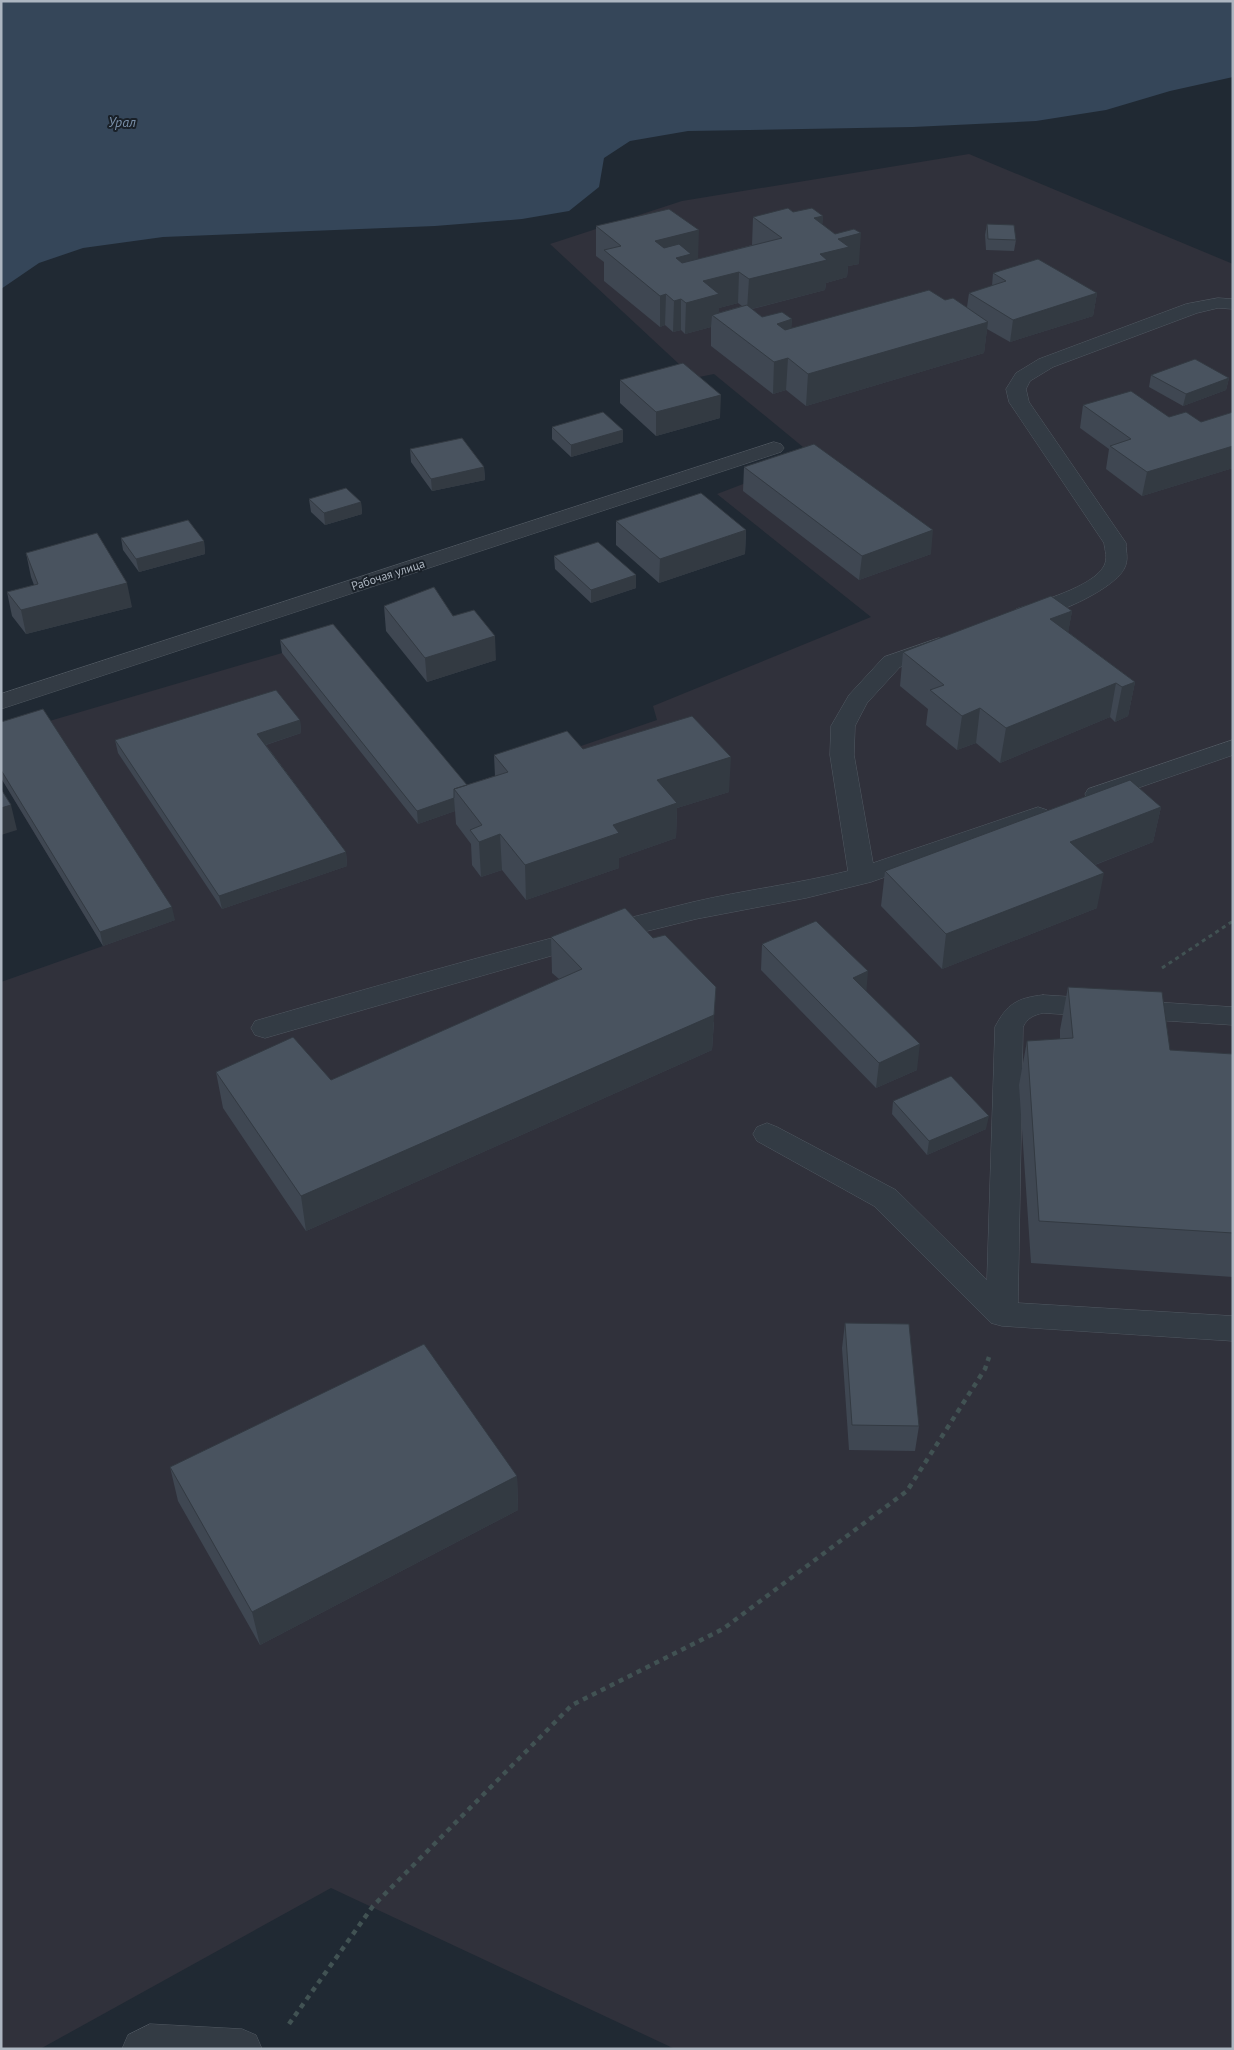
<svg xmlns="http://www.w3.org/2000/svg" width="1234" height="2050" font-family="'PT Sans',sans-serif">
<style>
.medical{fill:#30313b}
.water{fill:#354659}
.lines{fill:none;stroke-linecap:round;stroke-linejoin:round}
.service-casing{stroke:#515962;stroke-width:1}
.minor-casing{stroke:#515962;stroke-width:1}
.path-far1{stroke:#415253;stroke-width:3;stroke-dasharray:4 4;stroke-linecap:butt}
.path{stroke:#415253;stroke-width:4.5;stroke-dasharray:5 5;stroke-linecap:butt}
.service{fill:#333b44;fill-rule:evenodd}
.minor{fill:#333b44;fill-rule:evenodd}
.wall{fill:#3f4752;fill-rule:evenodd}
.shaded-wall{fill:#333a42}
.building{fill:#49535f;stroke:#333a42}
.labels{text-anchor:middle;stroke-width:4;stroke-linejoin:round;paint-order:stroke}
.far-street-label{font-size:12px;fill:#adb6c1;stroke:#192028}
.far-water-label{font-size:14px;font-style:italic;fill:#788ea7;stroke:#192028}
</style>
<rect width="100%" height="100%" fill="#202933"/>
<path class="medical" d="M969 154 1233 264V2049H675L331 1888 40 2049H1V982L103 946 1 778 46 722 282 653 338 633 464 786 657 720 653 706 871 617 717 494 808 459 803 447 714 374 694 378 550 244 682 201Z"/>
<path class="water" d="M1 1H1233V77L1170 91 1106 110 1036 121 913 127 688 131 630 141 604 158 599 187 569 211 522 219 435 226 163 237 83 248 39 263 1 289Z"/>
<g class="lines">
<g class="service-casing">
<path id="service" d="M1218 298 1233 299V309L1218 308 1197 313 1053 367 1030 381 1026 389 1029 402 1126 543C1126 553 1129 560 1124 569 1113 591 1039 624 1016 619L1013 614 1016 609C1038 602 1093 587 1104 566 1108 558 1105 551 1104 543L1009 402 1006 389 1016 373 1039 359 1186 304Z
M939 638 947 640 950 645 947 650 900 667 867 703 855 726 854 755 873 863 1038 807 1047 810 1050 815 1047 820 871 882 806 898 696 919 582 947 265 1038 255 1035 251 1028 255 1021C400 979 546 938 693 902 744 890 797 884 848 871L830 755 831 726 849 695 884 657Z
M1233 740V755L1106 799 1097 802 1088 799 1085 794 1088 789Z
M1043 995 1233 1007V1025L1043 1013C1034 1015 1027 1018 1023 1027L1018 1303 1233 1316V1341L1002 1326 991 1323 874 1206 757 1141 753 1134 757 1127 767 1123 777 1127 896 1190 987 1280 995 1027C1007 1004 1017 998 1043 995Z"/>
</g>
<g class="minor-casing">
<path id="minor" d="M774 442 781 444 784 448 781 452 1 709V694Z
M150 2024 242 2029 256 2035 262 2049H122L128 2035Z"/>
</g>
<path class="path-far1" d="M1162 968 1233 921"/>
<path class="path" d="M289 2024 373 1906 572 1705 723 1629 907 1491 985 1369 989 1357"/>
<use href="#service" class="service"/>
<use href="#minor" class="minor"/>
</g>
<path class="wall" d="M793 212 823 216 822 225 859 264 848 266 847 277 826 283 825 290 752 309 762 317 792 319 791 328 945 300 967 307 969 293 992 286 993 273 1097 293 1093 316 1010 342 987 329 984 353 806 406 786 390 773 394 711 346V327L685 334 681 330 673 332 665 325 660 327 604 281V262L596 256V226L698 259 752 245 753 217ZM738 303 742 306 718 313 719 308Z
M987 224 1016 240 1014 251 986 250 985 235Z
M1151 375 1229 378 1226 390 1183 406 1149 387Z
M620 380 720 418 656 436 620 403Z
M1083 405 1169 417 1201 422 1233 412V468L1142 496 1106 469 1109 449 1080 428Z
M552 427 623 430V442L571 457 552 439Z
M410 449 484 467 485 480 432 491 411 462Z
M744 467 931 554 859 580 743 491Z
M309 499 361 502 362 514 325 525 311 512Z
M616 521 746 530 745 554 659 583 616 545Z
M121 538 204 541 205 554 139 572 123 550Z
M26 553 132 607 26 634 12 616 7 592 34 585 31 577Z
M554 556 636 575V588L591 603 555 569Z
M384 606 453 616 496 660 427 682 386 631Z
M1072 611 1068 632 1135 682 1128 716 1115 722 1110 717 1000 763 976 743 957 750 926 725 928 709 900 686 903 652Z
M280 640 467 785 495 776 494 755 583 749 729 792 677 808 676 838 619 858V868L526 900 502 870 481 877 472 865 471 844 456 824 455 811 418 824 282 653Z
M300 720 301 733 266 745 346 852 347 866 222 909 118 753 115 740Z
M1 722 175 920 103 946 1 778Z
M1161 807 1153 842 1095 865 1097 908 942 969 881 906 885 871Z
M551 937 714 1022 712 1050 306 1231 223 1108 216 1072 331 1080 559 979 552 973Z
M762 944 866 991 917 1070 876 1088 761 970Z
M1068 987 1170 1050 1233 1054V1277L1031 1263 1019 1085 1027 1041 1060 1039V1030Z
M893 1101 986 1129 927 1155 892 1114Z
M845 1323 919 1426 915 1451 849 1450 842 1348Z
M170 1467 517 1476 518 1510 260 1645 178 1501Z"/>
<path class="shaded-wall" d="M823 216 821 246 814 218Z
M699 230 698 261 691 284 655 241Z
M861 233 859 264 848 266 847 277 826 283 825 290 747 310 749 279 820 254 838 239Z
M739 272 738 303 719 308 718 320 712 315 711 327 685 334 686 303 703 281Z
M1097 293 1093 316 1010 342 1013 320Z
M666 294 665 325 660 327V296Z
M681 299V330L673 332 674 301Z
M792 319 790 351 777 324Z
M988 322 984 353 806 406 808 374Z
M788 358 786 390 773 394 774 362Z
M1229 378 1226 390 1183 406 1186 394Z
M721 395 720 418 656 436V412Z
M623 430V442L571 457V445Z
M1233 446V468L1142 496 1147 472Z
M484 467 485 480 432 491 431 479Z
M361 502 362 514 325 525 324 513Z
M746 530 745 554 659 583 660 559Z
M933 530 931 554 859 580 862 556Z
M204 541 205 554 139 572 136 559Z
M636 575V588L591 603V590Z
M127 583 132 607 26 634 21 610Z
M1072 611 1066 645 1050 619Z
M495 636 496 660 427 682 425 658Z
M1135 682 1128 716 1115 722 1122 687Z
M1116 683 1110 717 1000 763 1006 728Z
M980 708 976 743 957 750 962 716Z
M300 720 301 733 259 747 257 734Z
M731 757 729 792 677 808 676 838 619 858V868L526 900 525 865 613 825 657 780Z
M454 798 455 811 418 824 417 811Z
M11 805 17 830 1 835V808Z
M1161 807 1153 842 1063 877 1070 842Z
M500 834 502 870 481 877 479 842Z
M346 852 347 866 222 909 219 896Z
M1104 873 1097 908 942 969 946 934Z
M172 907 175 920 103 946 100 932Z
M868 971 866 997 853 978Z
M716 987 712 1050 306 1231 301 1196Z
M920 1044 917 1070 876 1088 879 1063Z
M989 1116 986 1129 927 1155 929 1141Z
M517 1476 518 1510 260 1645 252 1612Z"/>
<path class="building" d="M788 208 793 212 812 208 823 216 814 218 835 234 854 229 861 233 838 239 849 247 820 254 827 260 749 279 739 272 703 281 719 294 686 303 681 299 674 301 666 294 660 296 604 250 621 246 596 226 669 209 699 230 655 241 664 248 679 244 691 254 676 258 682 263 782 238 753 217Z
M987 224 1014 225 1016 240 988 239Z
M1038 259 1097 293 1013 320 969 293 1006 281 993 273Z
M929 290 945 300 953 298 988 322 808 374 788 358 774 362 712 315 747 305 762 317 782 312 792 319 777 324 785 330Z
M1195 359 1229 378 1186 394 1151 375Z
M683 363 721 395 656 412 620 380Z
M1131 391 1169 417 1186 412 1201 422 1233 412V446L1147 472 1110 446 1131 439 1083 405Z
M603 412 623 430 571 445 552 427Z
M462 438 484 467 431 479 410 449Z
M814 444 933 530 862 556 744 467Z
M346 488 361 502 324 513 309 499Z
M701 493 746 530 660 559 616 521Z
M188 520 204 541 136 559 121 538Z
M97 533 127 583 21 610 7 592 38 584 26 553Z
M598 542 636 575 591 590 554 556Z
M434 587 453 616 474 610 495 636 425 658 384 606Z
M1051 596 1072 611 1050 619 1135 682 1122 687 1116 683 1006 728 980 708 962 716 930 690 944 685 903 652Z
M333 624 467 785 454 789V798L417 811 280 640Z
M276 690 300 720 257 734 346 852 219 896 115 740Z
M43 709 172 907 100 932 1 770V722Z
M692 716 731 757 657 780 677 803 613 825 619 833 525 865 500 834 479 842 470 830 482 825 454 789 508 772 494 755 567 731 583 749Z
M1130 780 1161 807 1070 842 1104 873 946 934 885 871Z
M1 789 11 805 1 808Z
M625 908 653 938 665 935 716 987 714 1015 301 1196 216 1072 293 1037 331 1080 582 969 551 937Z
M816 921 868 971 853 978 920 1044 879 1063 762 944Z
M1068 987 1162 992 1170 1050 1233 1054V1233L1039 1221 1027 1041 1073 1038Z
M951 1076 989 1116 929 1141 893 1101Z
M845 1323 909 1324 919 1426 852 1425Z
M424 1344 517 1476 252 1612 170 1467Z"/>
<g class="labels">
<g class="far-street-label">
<text transform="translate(388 575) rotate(-18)" y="4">Рабочая улица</text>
</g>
<g class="far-water-label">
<text x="122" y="127">Урал</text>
</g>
</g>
<rect width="1234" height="2050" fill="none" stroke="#adb6c1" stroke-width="5"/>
</svg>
